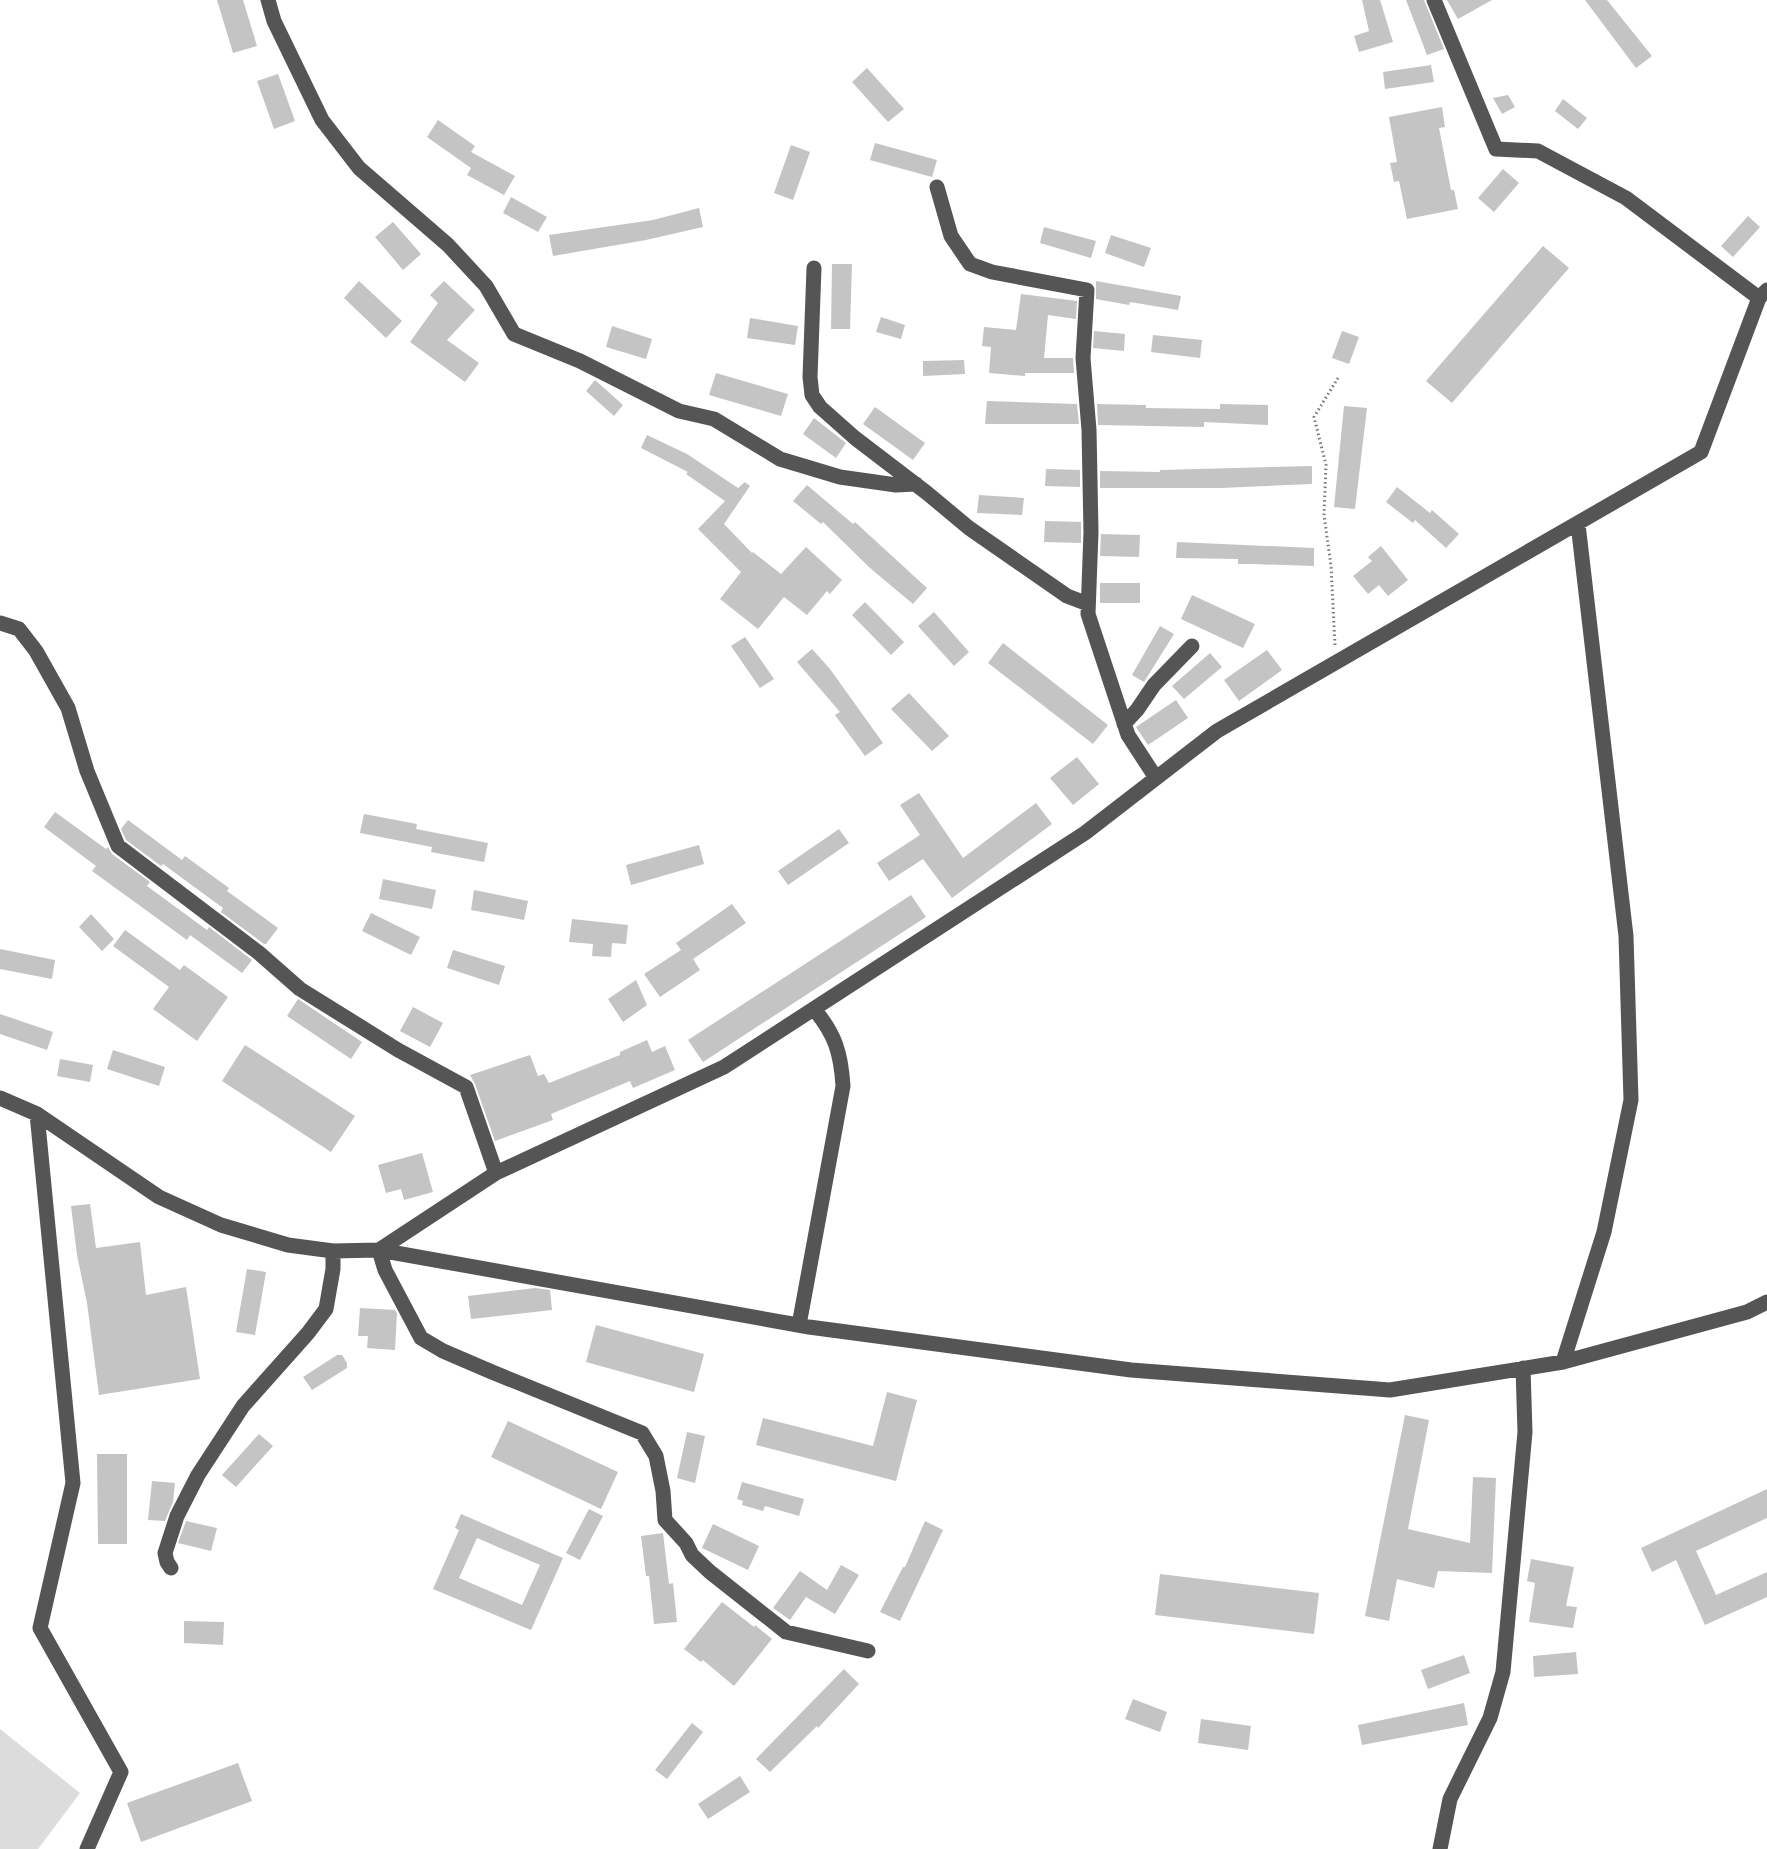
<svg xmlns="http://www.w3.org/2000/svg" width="1767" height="1849" font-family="Overpass,sans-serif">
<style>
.green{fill:#dcdcdc}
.building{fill:#c4c4c4;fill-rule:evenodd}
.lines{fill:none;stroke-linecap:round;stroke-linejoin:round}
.path{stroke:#777;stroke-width:3;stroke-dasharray:1.5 3;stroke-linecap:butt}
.minor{stroke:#555;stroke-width:15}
</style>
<rect width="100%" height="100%" fill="#fff"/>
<path class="green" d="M0 1729 80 1793 38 1849H0Z"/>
<path class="building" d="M217 0H243L257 46 233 53Z
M1362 0H1380L1393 42 1359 52 1354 36 1369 31Z
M1406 0H1424L1444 49 1427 55Z
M1447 0H1492L1458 19Z
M1585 0H1607L1652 56 1636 68Z
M1431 65 1434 82 1385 89 1383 72Z
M867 68 904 109 888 122 852 82Z
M278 74 295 121 274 129 257 81Z
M1508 95 1515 107 1502 114 1493 98Z
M1563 99 1587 118 1578 129 1555 111Z
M1442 107 1445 127 1439 128 1451 190H1454L1458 209 1407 219 1399 181 1394 182 1390 163 1397 162 1389 117Z
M438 120 475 146 471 152 515 176 504 195 467 175 471 168 427 137Z
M875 143 937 160 932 177 870 160Z
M791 145 810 152 793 200 774 193Z
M1503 169 1519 183 1494 212 1478 198Z
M511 197 547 217 538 232 503 213Z
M699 208 703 227 646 240 553 256 549 235 653 220Z
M1748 216 1760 227 1733 257 1721 246Z
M393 222 421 254 403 270 375 237Z
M1044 227 1096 241 1091 258 1040 243Z
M1111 235 1151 248 1144 267 1105 253Z
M1543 246 1569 268 1452 403 1426 381Z
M832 264H852L850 329H831Z
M359 281 402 321 386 338 344 298Z
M444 281 475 310 447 340 479 363 465 382 410 342 438 303 430 295Z
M1096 281 1181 296 1178 310 1130 302 1129 305 1096 299Z
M1021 294 1077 301 1076 319 1048 315 1044 358H1073L1074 373H1025V376L989 373 991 347 982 346 984 327 1016 330Z
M881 317 905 325 901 339 876 332Z
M750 318 798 326 795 345 747 338Z
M612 326 652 339 646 359 606 347Z
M1094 331 1125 334 1124 351 1093 348Z
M1342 331 1359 337 1349 364 1332 358Z
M1153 335 1202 340 1200 358 1151 352Z
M964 360 965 374 923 376V361Z
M716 373 788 394 781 416 709 395Z
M595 380 623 405 614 416 586 391Z
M987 401 1077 404 1079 424H985Z
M1097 404 1146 405V408L1220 409V404L1268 405V425L1204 422V427L1098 425Z
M1344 406 1367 408 1355 509 1334 507Z
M875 407 925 443 913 460 863 424Z
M814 418 846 443 836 458 803 434Z
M647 435 687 454 738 488 745 482 750 486 724 524 752 553 753 552 781 574 806 547 842 580 830 594 827 591 807 615 784 597 758 629 720 599 741 572 698 529 725 501 686 474 688 472 641 448Z
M1312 466V484L1221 488H1100V471L1160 472V470Z
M1046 469 1080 470V487L1045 486Z
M807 485 853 524 855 522 927 588 913 604 870 568 823 522 821 524 793 501Z
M1397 487 1430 513 1432 510 1459 534 1446 548 1415 520 1413 523 1386 502Z
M979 495 1024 498 1022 515 977 513Z
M1045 521 1081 522V543L1044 542Z
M1101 534 1140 535 1139 557 1100 556Z
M1177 542 1314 548V566L1252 564H1238V559L1176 558Z
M1381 546 1408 580 1388 596 1379 585 1368 594 1353 576 1372 561 1368 557Z
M1100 583H1140V603H1100Z
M1192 595 1255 624 1243 648 1181 619Z
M865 602 904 642 891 655 852 615Z
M934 612 969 652 954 666 918 626Z
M1160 626 1174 634 1144 682 1132 675Z
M745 637 774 679 760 688 731 646Z
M1003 643 1108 725 1093 744 988 663Z
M812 649 830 669 883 743 865 756 835 715 840 712 797 662Z
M1267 650 1282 670 1239 701 1224 680Z
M1210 653 1222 667 1184 699 1172 686Z
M909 693 949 736 932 751 891 709Z
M1176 700 1188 718 1148 745 1136 727Z
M1077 757 1099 784 1073 805 1050 778Z
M919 793 963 858 1036 803 1052 824 952 898 923 859 889 881 877 863 920 835 900 805Z
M55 812 106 849 108 847 112 854 150 882 147 886 207 930 209 927 252 960 242 973 190 935 187 940 92 871 96 866 44 827Z
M364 814 417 824 416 829 488 843 484 862 431 852 432 847 360 833Z
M128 820 182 860 185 856 229 888 227 891 278 928 266 944H264L221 912 223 908 163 864 161 866 126 840 121 829Z
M839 829 849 843 788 885 778 871Z
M699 845 704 864 631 885 626 865Z
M383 879 436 890 432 909 379 899Z
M474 890 528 901 524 920 471 910Z
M911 895 926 917 703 1062 688 1040Z
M732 904 746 923 693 959 700 970 660 997 644 974 681 950 676 943Z
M371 913 420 937 411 955 362 931Z
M91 914 114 939 102 951 79 927Z
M572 919 628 925 626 944 612 943 611 957 592 956 593 944 569 942Z
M125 930 180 970 184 965 228 997 197 1041 153 1009 169 987 113 946Z
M0 949 55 960 52 979 0 969Z
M453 950 505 966 499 985 447 968Z
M636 980 647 1005 623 1022 608 999Z
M298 999 362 1042 351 1059 287 1016Z
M413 1007 443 1023 430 1047 400 1031Z
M0 1014 53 1032 47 1050 0 1034Z
M647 1040 652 1052 665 1046 675 1070 633 1088 630 1081 551 1114 553 1120 495 1141 475 1084 470 1075 530 1055 538 1076 544 1074 549 1083 620 1055V1052Z
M245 1045 355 1116 331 1152 222 1081Z
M113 1050 165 1067 159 1086 107 1069Z
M60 1059 93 1065 90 1082 57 1076Z
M422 1153 433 1192 404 1200 401 1189 386 1193 378 1165Z
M90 1204 96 1248 140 1242 146 1295 186 1287 200 1379 99 1395 87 1303 77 1255 71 1206Z
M247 1269 266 1272 255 1335 236 1332Z
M535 1288 550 1290 552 1310 471 1319 468 1296Z
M360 1308 395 1310 397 1313 395 1350 367 1348 368 1336H358Z
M596 1325 704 1354 694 1392 586 1362Z
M337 1355H342L347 1363V1368L312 1390 303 1377Z
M887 1392 917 1400 896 1481 756 1445 763 1418 873 1446Z
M1405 1415 1429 1420 1408 1529 1470 1543 1473 1477 1496 1478 1492 1573 1438 1571 1434 1588 1397 1579 1389 1621 1365 1616Z
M508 1421 618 1472 601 1509 491 1457Z
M687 1432 705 1436 695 1483 677 1478Z
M259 1434 273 1446 236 1487 222 1475Z
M97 1454H127V1544H98Z
M152 1481 175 1483 173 1502 165 1521 148 1520Z
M742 1482 804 1499 799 1516 765 1506 763 1511 742 1505 743 1501 737 1499Z
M1767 1489V1518L1696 1551 1716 1595 1767 1572V1597L1705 1625 1676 1560 1652 1572 1641 1548Z
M589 1509 603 1516 580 1560 566 1553Z
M461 1514 563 1558 531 1630 433 1589 459 1530 455 1528ZM477 1538 540 1565 522 1605 459 1578Z
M186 1521 217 1528 211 1551 178 1543Z
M925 1521 943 1530 900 1621 880 1612 903 1567H905Z
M713 1524 759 1546 748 1570 702 1548Z
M663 1533 669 1584 673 1583 677 1622 654 1624 649 1576H646L641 1536Z
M1531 1559 1574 1567 1566 1606 1577 1607 1573 1628 1529 1622 1535 1583 1527 1581Z
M841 1565 859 1575 835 1614 806 1597 790 1620 773 1608 800 1571 827 1590Z
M1160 1574 1319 1593 1314 1634 1155 1615Z
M722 1602 754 1627 755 1625 772 1639 734 1686 703 1660 701 1662 684 1649Z
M184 1621 224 1622 223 1645 184 1643Z
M1576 1652 1578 1674 1534 1677 1533 1656Z
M1464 1655 1470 1673 1428 1689 1421 1670Z
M844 1669 859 1684 818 1728 817 1726 770 1772 756 1759Z
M1133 1699 1167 1712 1160 1732 1125 1719Z
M1464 1703 1468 1725 1362 1745 1358 1725Z
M1201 1719 1251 1726 1248 1750 1198 1743Z
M692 1723 703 1732 667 1779 655 1770Z
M238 1763 252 1801 141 1842 127 1803Z
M740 1776 750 1792 708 1819 698 1804Z"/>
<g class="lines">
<path class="path" d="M1335 645 1331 566 1324 515 1326 465 1314 417 1338 378"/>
<path class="minor" d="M268 0 274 21 322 120 359 168 448 245 486 286 514 334 580 361 679 411 714 419 780 459 840 477 896 485 916 484
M1434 0 1496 149 1538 151 1626 198 1759 298
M937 187 951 236 970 264 992 272 1087 290 1083 358 1089 430 1091 532 1088 614 1128 735 1156 778
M814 268 810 377 812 395 820 407 855 438 927 493 969 528 1067 596 1088 604
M0 623 19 629 36 651 68 708 87 771 118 846 259 953 300 989 398 1050 466 1087 496 1173
M1124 724 1137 710 1154 685 1192 646
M0 1098 37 1114 159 1197 221 1225 288 1245 333 1251 379 1250 809 1327 1131 1370 1390 1390 1563 1362 1747 1312 1767 1302
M37 1114 73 1483 40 1628 121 1772 87 1849
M379 1250 496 1173 724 1067 1085 833 1217 731 1701 452 1759 298 1767 290
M379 1250 385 1270 421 1338 443 1351 492 1372 642 1433 656 1456 663 1491 665 1520 686 1543 692 1555 710 1572 786 1632 868 1651
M799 1325 843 1086C841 1053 835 1034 814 1009
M1563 1362 1604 1232 1631 1100 1626 936 1578 524
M171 1568 167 1562 165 1553 177 1516 198 1475 243 1406 308 1333 326 1309 333 1269V1251
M1440 1849 1450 1799 1490 1718 1503 1672 1525 1432 1523 1368"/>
</g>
</svg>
